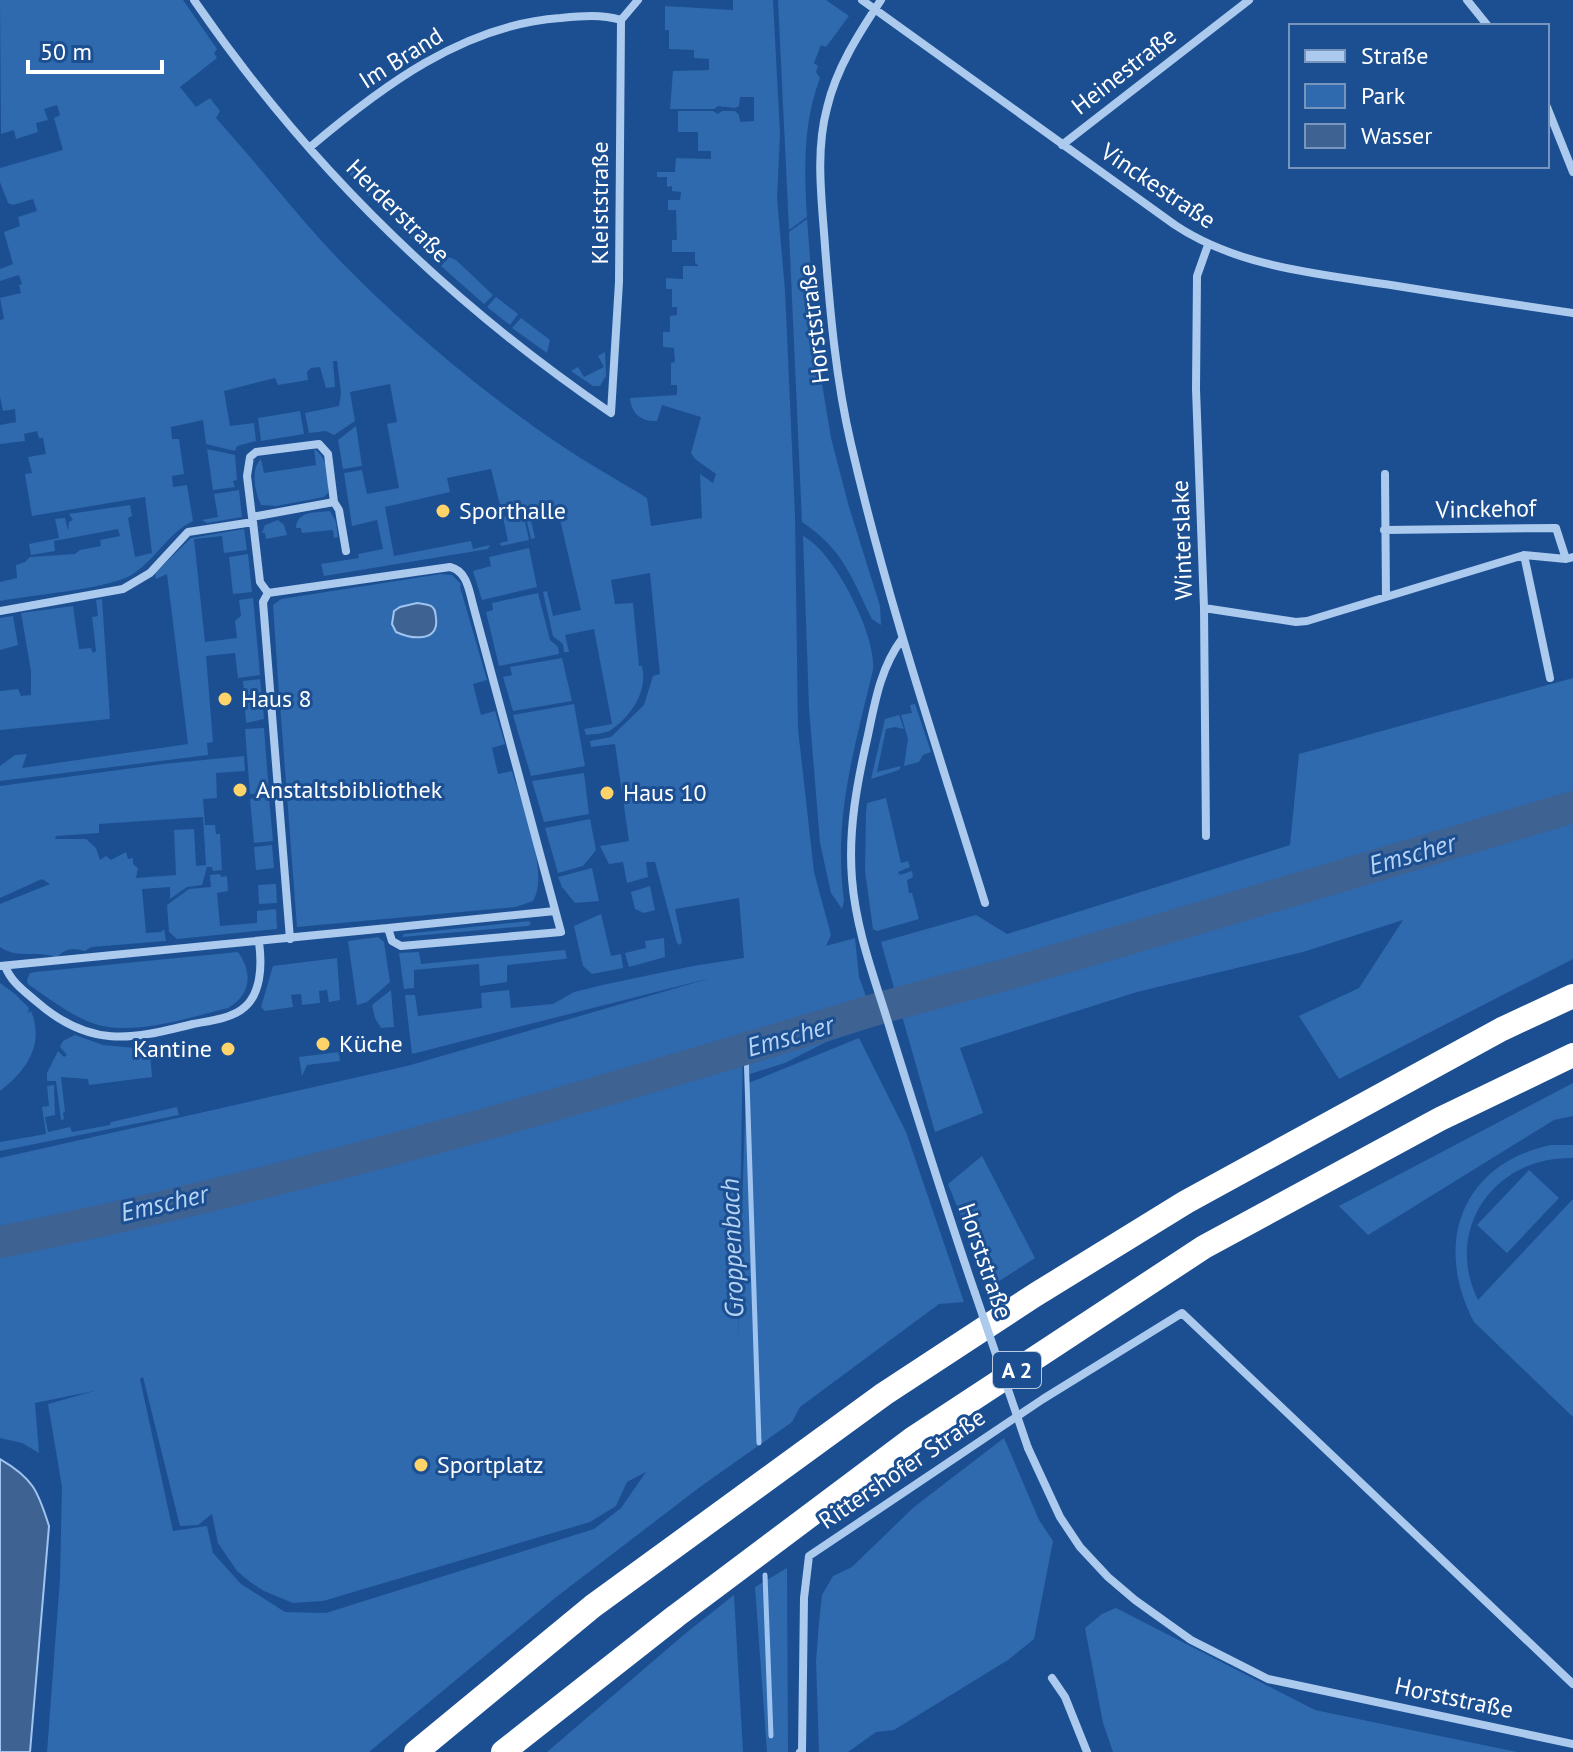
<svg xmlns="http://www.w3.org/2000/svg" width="1573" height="1752" font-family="'PT Sans',sans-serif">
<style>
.green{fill:#2f69ae;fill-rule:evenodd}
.water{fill:#3e6292;stroke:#9fc4f0;stroke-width:2}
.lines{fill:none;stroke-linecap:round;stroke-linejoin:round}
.stream{stroke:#9fc4f0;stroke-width:5}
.river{stroke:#3e6292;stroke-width:32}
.minor{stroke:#abcaee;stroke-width:8}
.motorway{stroke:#fff;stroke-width:24}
.minor-bridge{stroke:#abcaee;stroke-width:8}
.poi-dot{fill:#fed369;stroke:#1c4f91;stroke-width:3}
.labels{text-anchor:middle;stroke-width:6;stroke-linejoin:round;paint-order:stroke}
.shield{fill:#1c4f91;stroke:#bbcade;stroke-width:2}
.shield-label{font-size:22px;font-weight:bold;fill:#fff}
.street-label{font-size:24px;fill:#fff;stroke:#1c4f91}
.poi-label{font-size:24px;fill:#fff;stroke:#1c4f91;text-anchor:start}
.water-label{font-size:26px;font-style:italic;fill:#b8d4f5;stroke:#1c4f91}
</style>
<rect width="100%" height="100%" fill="#1c4f91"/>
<path class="green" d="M0 0H183L217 49 214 53 217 58 180 87 196 107 210 98 220 111 216 118C264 171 306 228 357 278 418 338 488 396 559 444 587 463 618 480 647 498L651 526 702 518 700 474 713 483 716 474 695 459 691 453 701 417 662 405 657 421C641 422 631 413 630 398L677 395V385H671V363L675 362 674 348 663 347V332H670V316L677 315V307H672V289H666V278L683 279V266H699L695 263V252H672V240H677L676 210H668V200H680L681 192 672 191V186L667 187V177H657V172H675L676 158 711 159V151H698V132H678V111H713L718 114 722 111H735L739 115 740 122 754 121V97H740L739 106 735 108 718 106 714 109H670L673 71 709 70V59L694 58V50L669 49V30H665V6L733 10V0H773L780 134 777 198 785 290 795 515 798 729 814 872 831 935 826 946 855 938 859 977 867 999 743 1040 738 1341 746 1084 859 1038 906 1132 964 1302 939 1304 800 1407 792 1422 700 1487 555 1598 369 1752H47L60 1579 62 1487 48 1404 94 1391 35 1403 39 1453 22 1443 0 1438V1158L407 1066 711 978 412 1054 405 995H415L418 1016 482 1008 481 993 509 990 511 1008 553 1004 574 992 607 984 693 966 744 958 739 898 675 909 682 942 680 945 677 943 655 862H646L648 877 627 883 623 862 609 864 600 846 629 841 615 744 591 747 590 741 611 737 644 705 653 676 660 674 650 573 611 580 615 604 633 603 639 666H642C648 691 632 715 611 730 605 734 593 734 586 735L584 729 612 724 594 629 565 635 569 652H564L563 644 553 636 543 592 547 591 553 616 581 610 559 515 531 521 535 538 531 539 523 505 501 509 491 469 447 478 450 492 385 507 394 556 471 541 473 549 490 545 488 549 324 576 321 564 359 558 358 554 383 549 377 520 352 526 344 473 362 470 367 494 399 488 387 424 397 422 390 384 350 392 355 421 334 435 326 431 309 433 305 413 339 406 341 393 337 361H333L335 387 326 388 320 367 311 368 307 372 308 380 278 385 275 378 224 391 230 426 254 423 256 441 237 446 235 451 206 444 203 420 171 427 172 439H179L184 474 172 476 173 487 187 485 193 521C168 533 156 559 133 574 110 589 31 595 0 601V582L17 578 16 565 25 562 30 557 75 554 80 550 101 546 100 540 120 536 118 529 54 541 55 551 31 555 29 544 59 538 55 519 65 518 68 531 69 522 73 520 69 514 130 505 132 516 128 518 135 557 152 553 145 497 32 516 25 474 32 473 28 457 46 454 43 438H39L37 431 24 434 25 441 0 444V425L16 422 15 409 3 411 0 397V320L4 319 0 298 21 293 19 285 22 284 19 275 0 281V269L13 264 4 232 20 226 18 217 37 211 33 199 13 205 8 203 0 182V168L63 150 54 118 60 115 57 105 44 109 48 120 36 123 38 132 16 139 14 130 1 134ZM143 1377 180 1526 198 1525 212 1514 218 1543 237 1571 250 1582 264 1591 293 1603 323 1601 590 1522 616 1506 627 1482 646 1472 621 1508 594 1529 326 1613 285 1612 241 1584 213 1553 207 1526 173 1531 140 1379Z
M778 0H826L849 16 826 47 821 45 814 63 818 66 816 72 820 78C803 123 804 170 807 217L789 230Z
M357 167 377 185 378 188 369 196 349 174Z
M379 191 400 209 390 218 372 199Z
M403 211 419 224 418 227 422 231 414 241 394 222Z
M807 219 818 359 831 438 849 507 880 606 881 625 872 619C851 577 843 549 802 522L789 232Z
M425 234H428L446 254 437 263 416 244Z
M449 257 456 260 493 295 484 304 441 266Z
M496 297 518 314 510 325 487 307Z
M521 318 550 340 547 353 512 328Z
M605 352 606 376 600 386H593L571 371 578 367 584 377 604 367 598 356Z
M300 411 304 434 261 441 258 418Z
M356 426 362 466 343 469 338 440Z
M207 449 235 455 237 480 233 481 235 487 213 490Z
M314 449C328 457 329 479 328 493L324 497 276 506 261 505C255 492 250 470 261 459L264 473 316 465Z
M239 490 242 517 207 523 202 520 218 517 214 494Z
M330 511 336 522 338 537 334 538 333 530 302 533 301 528H296C297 510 316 513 330 511Z
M517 513 524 517 529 540 501 546 500 543 508 541 503 517Z
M278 520 284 525 287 535 266 539 265 533H262L265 525Z
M244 529 247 550 224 553 222 536 194 539 205 642 237 638 235 621 241 616 239 600 253 598 260 675 238 678 235 653 206 656 213 742 207 743 208 755 0 781V766L15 755 27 754 22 768 188 744 167 574 156 579 155 573 191 538Z
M803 536C834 551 877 636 873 670 854 750 833 818 844 901L842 909 831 893 820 843 809 708Z
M529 548 537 587 482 600 473 571 491 566 489 557Z
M248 554 252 592 233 594 229 557Z
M441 574 452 575 461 584 460 587 487 680 473 684 481 715 495 711 505 744 492 748 498 774 512 771C521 801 550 873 533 901L516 907 297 927 280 704 292 702 291 693 279 695 273 605 281 599ZM425 605 435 612 437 622 424 637 404 635 393 629Z
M538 593 550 640 558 647 559 654 499 666 486 612 493 610 492 603Z
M102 599 110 719 0 730V691L18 689 21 696 31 695V671L21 613 73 606 79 649 91 648 93 653 96 651 92 617 98 616 96 600Z
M13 616 18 645 0 650V618Z
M562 658 572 701 513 711 503 677 512 675 510 667Z
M1573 678V959L1339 1079 1299 1016 1359 988 1403 920 1303 952 1137 992 960 1048 983 1113 935 1132 881 942 976 915 1007 934 1290 845 1299 754Z
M260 679 262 696 258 697 259 706H263L264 719 246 723 243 681Z
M574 704 585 766 531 776 513 715Z
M915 704 931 752 923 755 919 762 904 766 908 739 901 715 912 713 910 705Z
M899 715 904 729 895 727 886 729 877 772 901 766 899 770 871 779 885 719Z
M264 728 269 793 250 794 245 729Z
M244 756 245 771 216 773 217 798 203 799 205 825H215L216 834H220L222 870 213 871 212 867H207L202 885 187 887 170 899V887L142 889 146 933 161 932 164 929 166 941 91 947 85 951C73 948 64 948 57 958 39 949 18 960 0 947V904L50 884 42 879 0 898V786L163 764ZM203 817 206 865 196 866 194 829 174 830 176 875 136 878 138 868 133 864V858L128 859 126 852 111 860 106 856 100 860 96 848 86 839H55L56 836 99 833V824Z
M584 773 589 814 544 822 532 781Z
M269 797 273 841 254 843 250 799Z
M886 798 901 863 908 861 910 867 898 872 900 875 912 871 913 877 907 880 909 893H912L919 919 877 931 873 929 865 871 866 812 867 803Z
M590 819 596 850 583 866 558 873 545 828Z
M272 845 274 868 256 870 254 847Z
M592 868 599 901 575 903 562 887 558 877Z
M220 874 221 877 227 876 228 891 217 893 220 926 257 923V911L276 909 277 929 177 939 169 932 167 905 189 889 211 887 210 875Z
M276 884 277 903 259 904 258 885Z
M650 886 655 910 644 913 635 909 631 892Z
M601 914 611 956 621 954 623 968 592 974 583 966 574 926Z
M529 921 531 924 528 926 402 937 404 934Z
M378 937 384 942 390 982 367 1002 357 1005 348 941Z
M664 938 665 957 629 967 625 953 646 948 645 941Z
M565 950 567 958 564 959 507 965V982L480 986 479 964 414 970V988L404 989 399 953 419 952 421 964Z
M238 952C253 973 251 995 228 1008 186 1018 128 1039 87 1021 66 1012 47 997 28 984L27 980 30 973 35 972Z
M337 958 340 1000 329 1002 327 990 319 991 320 1003 302 1005 301 994 291 995 293 1007 265 1011 261 1007 273 966Z
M0 983 15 994 29 1008 28 1013 31 1011C45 1045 26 1071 0 1091Z
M391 990 394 1027 381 1028 375 1018 372 1005Z
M874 1020 875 1026 826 1042 785 1063 750 1074 747 1065 754 1060Z
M75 1035 103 1045 146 1049 150 1053 152 1077 89 1085 88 1079 61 1077 65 1112 63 1113 64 1119 61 1120 56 1081H47V1073L58 1051 64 1057 67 1055 60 1047 63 1041Z
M339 1052 340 1061 307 1065 302 1076 299 1057Z
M1573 1083V1116L1554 1120 1368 1235 1339 1206Z
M54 1085 55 1115 45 1117 48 1132 70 1127 72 1132 110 1125 111 1122 177 1107 179 1115 0 1151V1142L46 1134 42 1107 49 1106 47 1086Z
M1550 1145H1573V1158C1495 1156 1443 1229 1478 1300L1573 1199V1417L1474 1322C1433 1244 1461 1165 1550 1145Z
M982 1156 1035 1258 990 1287 948 1184Z
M1529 1170 1559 1198 1507 1253 1477 1225Z
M1004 1438 1039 1520 1053 1541 1034 1639 1008 1660 894 1730 876 1732 848 1752H819L816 1661 819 1623 822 1595 833 1576 852 1567 914 1507Z
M787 1568 788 1752H767L755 1587Z
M734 1595 743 1752H547L686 1633Z
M1116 1608 1315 1710 1517 1752H1113L1103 1723 1085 1628 1102 1614Z"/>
<path class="water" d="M417 603C422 604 427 604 431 606 436 609 435 613 436 618 439 643 411 639 396 632L392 624 394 611 400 607Z
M0 1459C33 1478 38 1491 49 1526L30 1752H0Z"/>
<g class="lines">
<path class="stream" d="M746 1051 759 1443
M765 1575 771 1736"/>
<path class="river" d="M0 1242C293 1183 579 1100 864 1013 916 997 970 985 1022 970 1206 917 1389 861 1573 807"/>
<path class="minor" d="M194 0C306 164 447 301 611 413L619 282 621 20 638 0
M862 0 1175 225C1238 267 1318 274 1391 285 1452 295 1512 304 1573 313
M881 0C859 33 836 69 827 108 815 153 822 201 825 246 830 312 836 380 851 444 887 600 938 751 985 903
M1467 0 1488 26
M1547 107 1573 172
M1062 145 1249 0
M309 148C381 87 463 25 560 18 581 16 601 14 621 20
M1385 474 1386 597
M252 517 247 476 250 457 256 452 319 444 328 454 334 502 339 510 346 551
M253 522 260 582 268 593 263 602 290 939
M1384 530 1556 528 1566 559
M1524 555 1550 678
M268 593 450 567C467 571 469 590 473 605L561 932 401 946 392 941 388 928 555 911
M1204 608 1296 622 1307 621 1524 555 1566 559 1573 557
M0 611 123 589 150 573 188 532 253 522 252 517 334 502
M902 639C881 667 875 701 868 735 857 783 848 830 852 879 856 932 876 982 891 1032 918 1119 945 1206 975 1293
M1206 836 1204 608 1196 389 1197 276 1208 245
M0 966 388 928
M5 966C11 982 24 991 37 1002 90 1048 130 1040 193 1024 208 1021 228 1019 241 1010 262 996 262 964 259 942
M1028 1448 1060 1517 1080 1547 1108 1577 1135 1600 1191 1640 1268 1679 1573 1744
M1052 1678 1065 1697 1087 1752
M800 1752 802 1751 804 1598 809 1556 1043 1399 1182 1313 1573 1684"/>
<path class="motorway" d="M416 1752 593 1606 884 1394 1035 1295 1186 1202 1502 1029 1573 996
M503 1752 676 1616 912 1439 1204 1247 1440 1119 1573 1055"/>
<path class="minor-bridge" d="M975 1293 1028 1448"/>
</g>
<g class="poi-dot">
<circle cx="443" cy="511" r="8"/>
<circle cx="225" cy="699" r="8"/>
<circle cx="240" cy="790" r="8"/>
<circle cx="607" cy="793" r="8"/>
<circle cx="323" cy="1044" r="8"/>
<circle cx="228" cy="1049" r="8"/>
<circle cx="421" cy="1465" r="8"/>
</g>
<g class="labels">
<rect class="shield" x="993" y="1352" width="48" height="36" rx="6"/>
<g class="shield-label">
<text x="1017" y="1378">A 2</text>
</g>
<g class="street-label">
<text transform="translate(401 58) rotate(-32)" y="8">Im Brand</text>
<text transform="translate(1124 71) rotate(-38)" y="8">Heinestraße</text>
<text transform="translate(1158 186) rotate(34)" y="8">Vinckestraße</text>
<text transform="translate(600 203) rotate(-90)" y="8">Kleiststraße</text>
<text transform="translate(398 211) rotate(45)" y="8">Herderstraße</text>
<text transform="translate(814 324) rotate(-97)" y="8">Horststraße</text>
<text transform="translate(1486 509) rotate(-1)" y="8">Vinckehof</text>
<text transform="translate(1182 540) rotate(-92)" y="8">Winterslake</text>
<text transform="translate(985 1261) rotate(71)" y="8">Horststraße</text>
<text transform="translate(902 1469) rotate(-34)" y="8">Rittershofer Straße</text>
<text transform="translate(1454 1698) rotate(12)" y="8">Horststraße</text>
</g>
<g class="poi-label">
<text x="459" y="519">Sporthalle</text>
<text x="241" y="707">Haus 8</text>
<text x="256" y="798">Anstaltsbibliothek</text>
<text x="623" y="801">Haus 10</text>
<text x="339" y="1052">Küche</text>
<text x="212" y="1057" text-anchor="end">Kantine</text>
<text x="437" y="1473">Sportplatz</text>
</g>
<g class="water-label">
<text transform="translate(1412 854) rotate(-16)" y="9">Emscher</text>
<text transform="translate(790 1036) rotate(-16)" y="9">Emscher</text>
<text transform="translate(164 1203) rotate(-13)" y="9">Emscher</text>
<text transform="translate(732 1248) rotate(-92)" y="9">Groppenbach</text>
</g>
</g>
<rect x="1289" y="24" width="260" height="144" fill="#1c4f91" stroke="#7795bd" stroke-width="2"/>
<rect x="1305" y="50" width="40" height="12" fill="#abcaee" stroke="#7795bd" stroke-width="2"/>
<text x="1361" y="64" font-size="24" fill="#ffffff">Straße</text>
<rect x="1305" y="84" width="40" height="24" fill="#2f69ae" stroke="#7795bd" stroke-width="2"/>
<text x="1361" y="104" font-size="24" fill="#ffffff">Park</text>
<rect x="1305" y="124" width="40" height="24" fill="#3e6292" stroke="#7795bd" stroke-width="2"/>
<text x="1361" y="144" font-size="24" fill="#ffffff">Wasser</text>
<path d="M28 60v12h134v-12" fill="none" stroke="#ffffff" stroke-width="4"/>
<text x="40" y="60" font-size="24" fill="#ffffff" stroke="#1c4f91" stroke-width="6" paint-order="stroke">50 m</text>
</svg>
